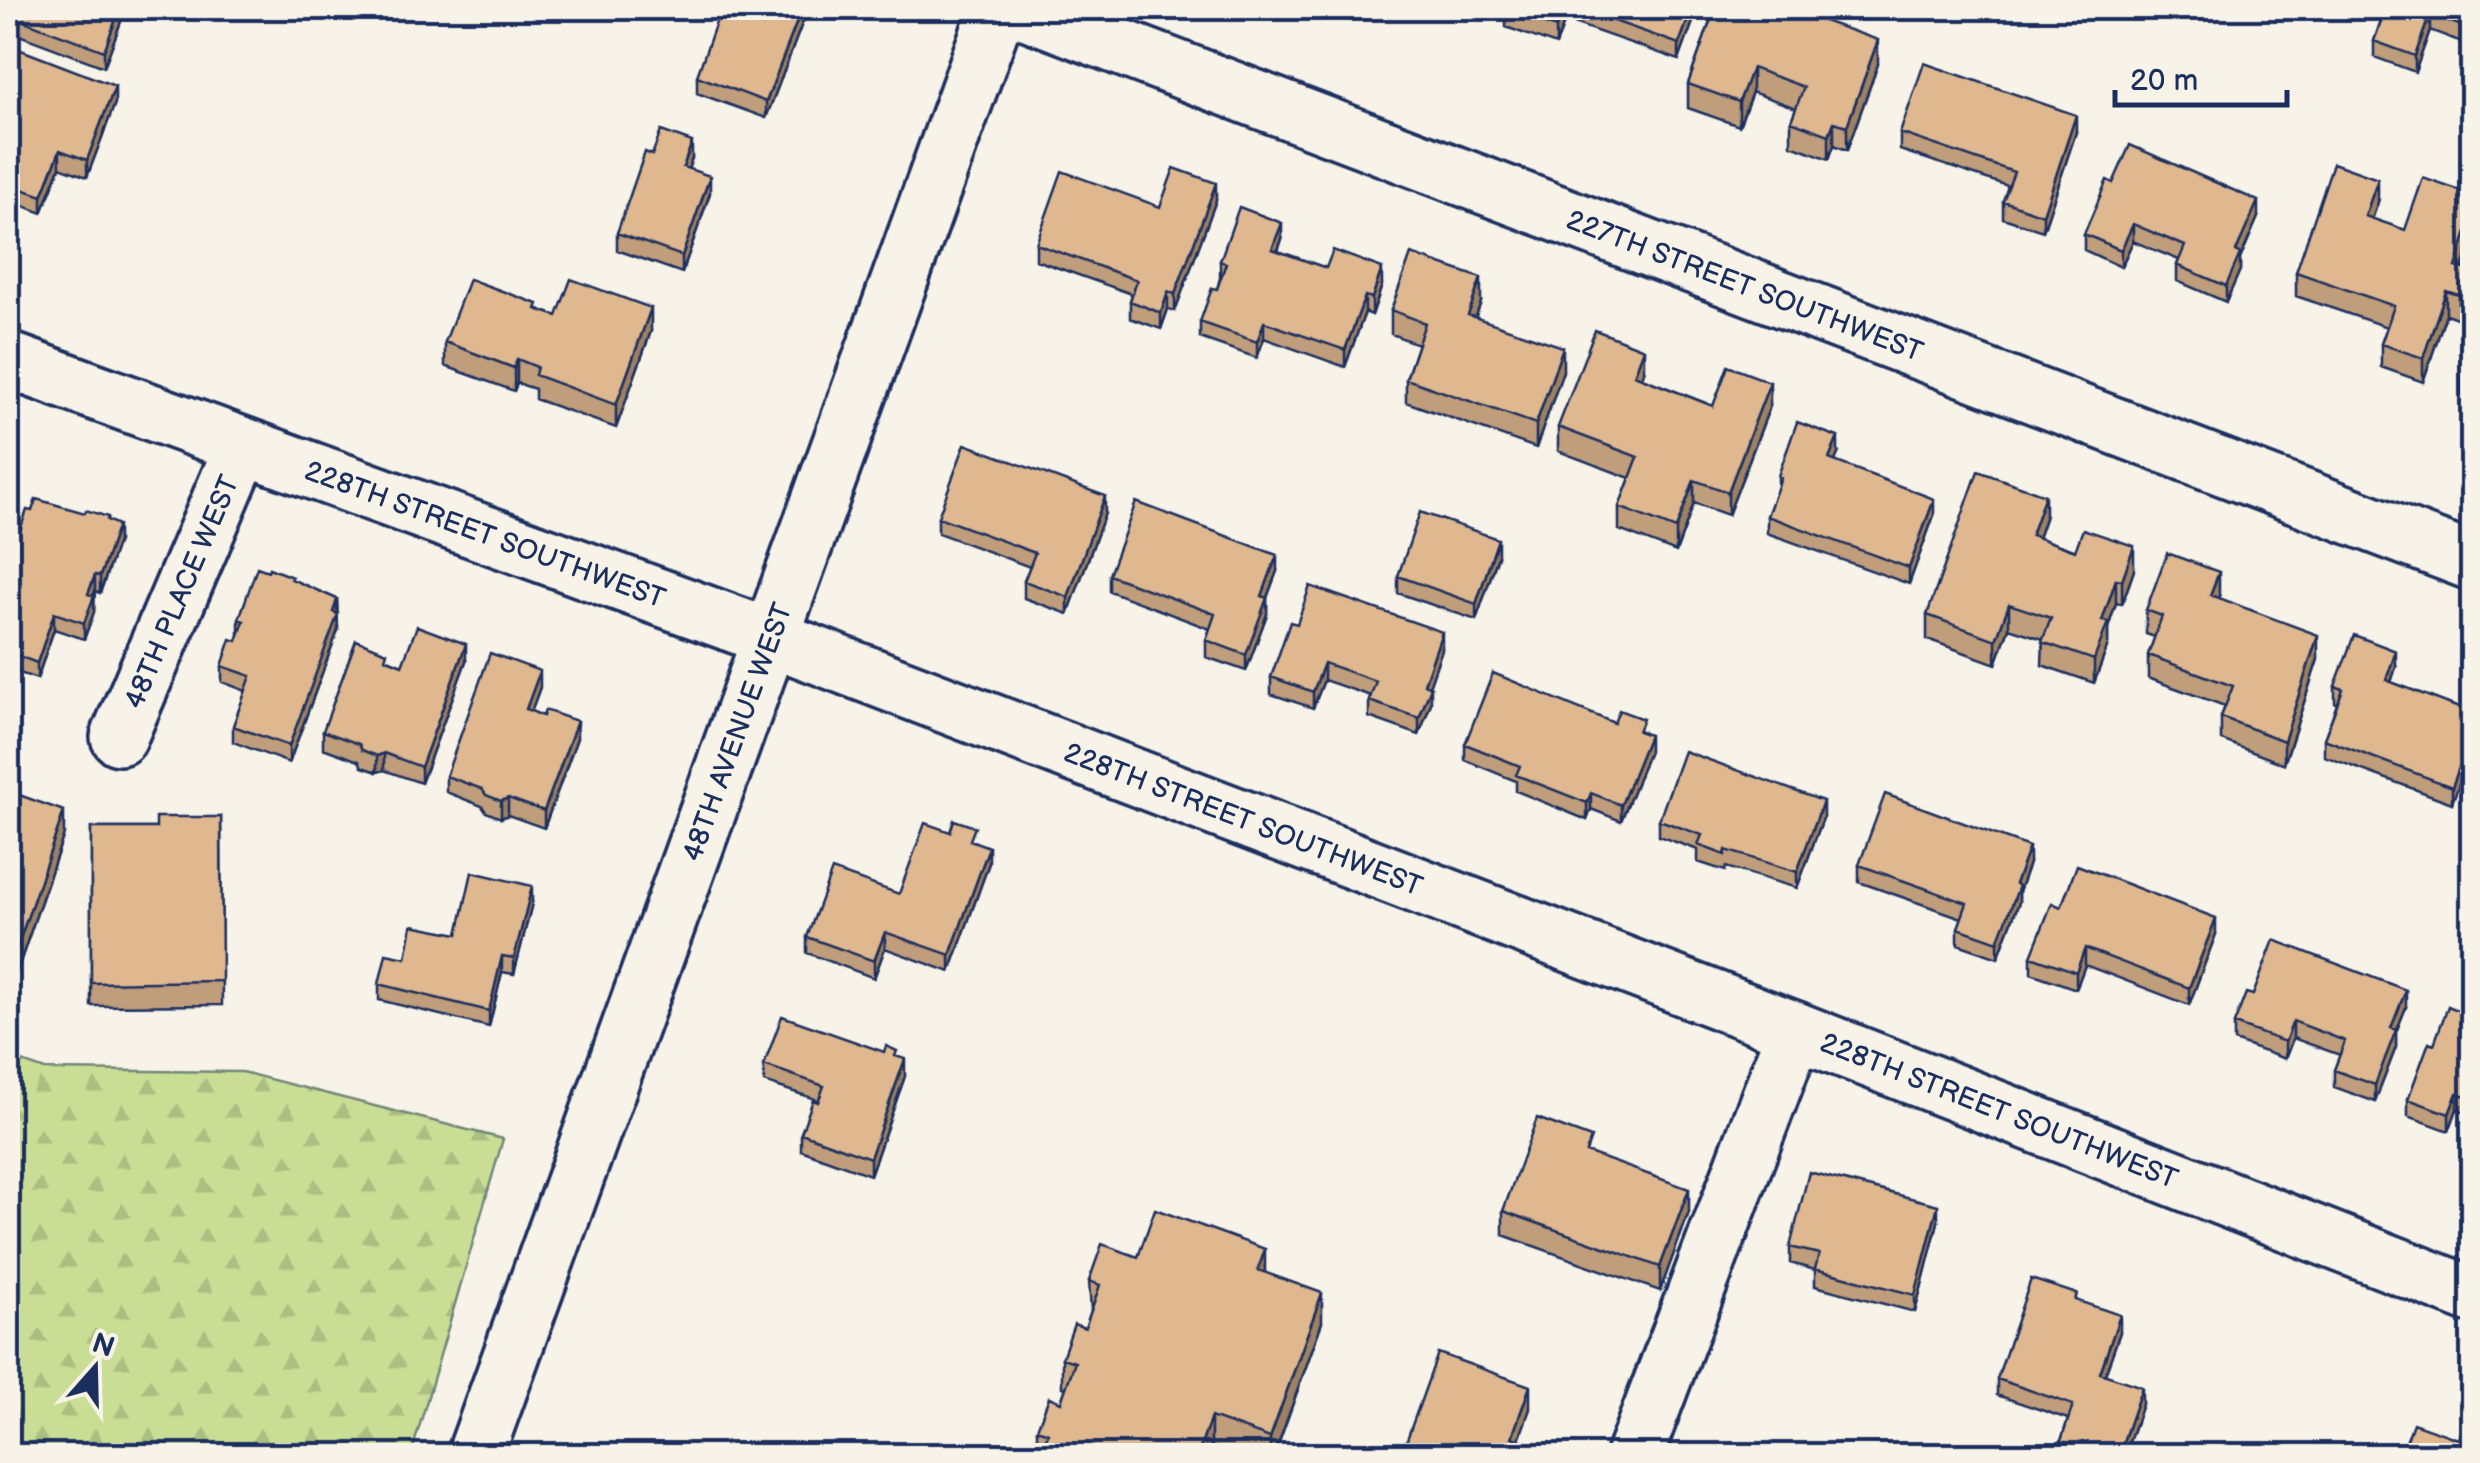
<svg xmlns="http://www.w3.org/2000/svg" width="2480" height="1463" font-family="'Balsamiq Sans',sans-serif">
<style>
.forest{fill:url(#forest-firs);stroke:#728679;stroke-width:2.5}
.lines{fill:none;stroke-linecap:round;stroke-linejoin:round}
.minor-casing{stroke:#1b2f5e;stroke-width:62}
.major-casing{stroke:#1b2f5e;stroke-width:62}
.minor{stroke:#f7f3e8;stroke-width:55}
.major{stroke:#f7f3e8;stroke-width:55}
.wall{fill:#c09e7b;stroke:#1b2f5e;stroke-width:2.5}
.shaded-wall{fill:#9c8164;stroke:#1b2f5e;stroke-width:2.5}
.building{fill:#dfb88f;stroke:#1b2f5e;stroke-width:2.5}
.labels{text-anchor:middle;stroke-width:9;stroke-linejoin:round;paint-order:stroke}
.street-label{font-size:28px;fill:#1b2f5e;stroke:#f7f3e8}
</style>
<defs>
<pattern id="forest-firs" width="22" height="20" patternUnits="userSpaceOnUse" patternTransform="scale(2.5)"><rect width="22" height="20" fill="#c9de94"/><path d="M5 1l3.5 6h-7zM16 11l3.5 6h-7z" fill="#acbf82"/></pattern>
</defs>
<rect width="100%" height="100%" fill="#f7f3e8"/>
<filter id="ink" filterUnits="userSpaceOnUse"><feTurbulence type="fractalNoise" baseFrequency=".01" numOctaves="2"/><feDisplacementMap in="SourceGraphic" scale="20" xChannelSelector="R" yChannelSelector="G"/><feConvolveMatrix kernelMatrix="1 2 1 2 8 2 1 2 1" color-interpolation-filters="sRGB"/></filter>
<g filter="url(#ink)">
<path class="forest" d="M8 1057 45 1070 242 1072 503 1139 411 1455H8Z"/>
<g class="lines">
<g class="minor-casing">
<g id="minor">
<path id="s1" d="M1018 8 2472 562"/>
<path id="s2" d="M8 360 772 638"/>
<path id="s3" d="M119 737 243 446"/>
<path d="M1634 1456 1795 1030"/>
</g>
</g>
<g class="major-casing">
<g id="major">
<path id="s4" d="M772 638 1795 1030 2472 1295"/>
<path id="s5" d="M475 1456 998 8"/>
</g>
</g>
<use href="#minor" class="minor"/>
<use href="#major" class="major"/>
</g>
<path class="wall" d="M8 8H126L104 67 8 31Z
M808 8 766 118 697 93V76Z
M1506 8H1698L1679 60 1565 20 1556 45 1506 27Z
M1715 8 1878 64 1847 150 1834 145 1829 159 1791 145V121L1796 108 1752 92 1739 126 1688 108V84Z
M2385 8H2472V46L2430 30 2415 72 2374 57V41Z
M8 45 115 103 87 177 60 167 42 213 8 200Z
M2076 132 2043 231 2003 218V201L2008 186 1900 150V133Z
M652 155 692 158 688 169 710 193 682 273 617 250V233Z
M2113 183 2258 217 2240 259V270L2226 302 2177 281V265L2179 260 2133 241 2121 267 2084 250V234Z
M2472 195V240L2463 269 2469 294 2459 319 2446 314 2423 382 2381 367V344L2387 327 2296 296V272L2378 202 2372 219 2405 230Z
M1216 200 1175 311 1168 309 1161 329 1130 318V301L1132 294 1036 260V244L1160 207Z
M1282 239 1278 251 1326 268 1382 285 1372 315 1365 312 1345 367 1264 338 1257 358 1200 338V322L1217 289 1220 278V261Z
M1481 302 1475 317 1563 371 1536 448 1406 402V379L1418 344 1391 334V310Z
M538 309 557 316 651 331 616 428 535 399V389L517 383 514 391 445 366V342Z
M2472 346V399L2461 394V378Z
M1644 372 1642 378 1713 406H1770L1728 515 1694 503 1676 552 1619 530V507L1630 478 1558 451V427Z
M1838 454 1834 461 1934 515 1909 584 1767 533V516L1778 487V476Z
M32 511 108 521 118 541 100 593 95 591 94 612 84 639 54 629 37 679 8 669V565Z
M1105 513 1068 614 1024 598V581L1030 567 938 533V517Z
M2045 518 2038 538 2134 570 2122 604 2116 603 2108 628V645L2094 683 2042 665 2043 639 2009 628 1996 664 1927 639V615Z
M1498 556 1476 620 1398 593V576Z
M1277 571 1267 598V614L1246 671 1206 657V640L1210 629 1109 591V575Z
M292 580 337 599 338 630 289 763 233 742V726L246 691 222 682V666L237 641 239 636V619Z
M2219 596 2218 598 2318 659 2284 764 2221 740V717L2225 706 2148 678V655L2155 637 2146 634V610Z
M1297 624 1442 649 1429 686 1431 703 1419 735 1369 717V701L1371 696 1324 680 1313 708 1271 694V677Z
M387 659 402 665 466 661 421 783 384 770 377 772 362 767 359 761 323 748V731Z
M2396 667 2391 682 2472 713 2452 803 2324 756V739L2337 704 2335 703V686Z
M540 687 531 711 577 738 544 828 508 815 501 818 486 812 482 806 446 792V776Z
M1614 723 1643 732 1649 751 1621 821 1591 809 1587 820 1516 791V781L1465 760V744Z
M8 791 64 834 14 980 8 978Z
M221 817 222 1005 91 1006V828H156Z
M1823 818 1797 888 1726 867 1725 871 1698 862V850L1659 836V820Z
M975 842 989 863 950 972 885 948 874 978 807 953V937L899 894Z
M2029 863 2019 891V902L1998 958 1958 944V928L1962 918 1859 882V865Z
M532 903 514 974 502 972 489 1027 379 1000V984L406 958Z
M2061 907 2216 934 2189 1005 2085 965 2076 989 2031 973V956Z
M2253 995 2406 1007 2396 1032V1047L2375 1102 2334 1087V1070L2340 1055 2293 1038 2285 1059 2234 1041V1024Z
M2472 1016V1115L2457 1109 2449 1131 2408 1116V1099L2434 1044Z
M897 1057 905 1076 870 1175 801 1150V1133L818 1100 764 1082V1065Z
M1591 1154 1689 1212 1660 1291 1503 1235V1211Z
M1938 1222 1915 1312 1815 1286V1270L1790 1263V1247Z
M1138 1257 1265 1273 1322 1322 1274 1456H1237L1211 1446 1208 1456H1037V1429L1061 1402 1066 1388 1062 1387V1358L1085 1328 1091 1311 1089 1281Z
M2077 1300 2120 1332 2105 1374 2142 1404 2124 1456H2056L2061 1450V1441L2068 1419 1997 1395V1379Z"/>
<path class="shaded-wall" d="M120 8H126L104 67V51Z
M802 8H808L766 118V102Z
M1564 8H1565V20L1556 45V28Z
M1692 8H1698L1679 60V44Z
M2430 14V30L2415 72V56Z
M1878 40V64L1847 150V126Z
M1752 68V92L1739 126V102Z
M115 86V103L87 177V160Z
M2076 115V132L2043 231V215Z
M1834 122V145L1829 159V135Z
M692 142V158L683 184V167Z
M60 150V167L42 213V196Z
M710 176V193L682 273V256Z
M2378 179V202L2365 240V216Z
M1216 183V200L1175 311V294Z
M2258 201V217L2240 259V270L2226 302V286L2236 251Z
M2472 216V240L2456 290V267Z
M1282 223V239L1272 265V249Z
M2133 224V241L2121 267V250Z
M1382 268V285L1372 315V298Z
M2469 270V294L2459 319V295Z
M1481 278V302L1468 338V315Z
M2446 291V314L2423 382V358Z
M1168 292V309L1161 329V313Z
M1365 296V312L1345 367V350Z
M651 308V331L616 428V405Z
M1264 322V338L1257 358V342Z
M1563 347V371L1536 448V424Z
M1644 349V372L1634 399V375Z
M517 359V383L514 391V368Z
M1770 382V406L1728 515V492Z
M1838 437V454L1829 476V459Z
M1694 480V503L1676 552V529Z
M2045 495V518L2031 559V535Z
M1105 496V513L1068 614V597Z
M1934 499V515L1909 584V568Z
M118 525V541L100 593V576Z
M1498 539V556L1476 620V604Z
M2134 546V570L2122 604V580Z
M1277 555V571L1264 605 1267 598V614L1246 671V655L1262 596Z
M2219 572V596L2210 619V595Z
M95 575V591L88 610V594Z
M2116 579V603L2108 628V645L2094 683V660L2102 621Z
M94 596V612L84 639V623Z
M337 599 338 630 289 763V746Z
M2009 604V628L1996 664V640Z
M54 613V629L37 679V663Z
M1442 632V649L1424 701V684Z
M2318 635V659L2284 764V741Z
M466 644V661L421 783V767Z
M2396 651V667L2386 697V680Z
M1324 663V680L1313 708V692Z
M540 671V687L526 726V709Z
M1431 687V703L1419 735V718Z
M577 721V738L544 828V811Z
M2472 732V749L2452 803V787Z
M1649 735V751L1621 821V805Z
M384 753V770L377 772V756Z
M1591 793V809L1587 820V803Z
M508 798V815L501 818V801Z
M1823 801V818L1797 888V872Z
M64 811V834L14 980V956Z
M989 847V863L950 972V955Z
M2029 847V863L2019 891V902L1998 958V942L2015 884Z
M532 886V903L514 974V958Z
M2216 918V934L2189 1005V988Z
M885 932V948L874 978V961Z
M2085 948V965L2076 989V972Z
M502 956V972L489 1027V1011Z
M2406 990V1007L2396 1032V1047L2375 1102V1085L2391 1028Z
M2293 1021V1038L2285 1059V1042Z
M905 1059V1076L870 1175V1158Z
M2457 1093V1109L2449 1131V1114Z
M1689 1189V1212L1660 1291V1267Z
M1938 1205V1222L1915 1312V1295Z
M1265 1249V1278L1258 1270Z
M1322 1293V1322L1274 1456H1270V1438Z
M2120 1315V1332L2100 1389V1373Z
M1530 1386V1409L1513 1456 1512 1437Z
M2142 1387V1404L2124 1456H2118Z
M1211 1417V1446L1208 1456H1197Z"/>
<path class="building" d="M8 8H120L104 51 8 15Z
M721 8H802L766 102 697 76Z
M1506 8H1564L1556 28 1506 10Z
M1577 8H1692L1679 44Z
M1715 8H1787L1878 40 1847 126 1834 122 1829 135 1791 121 1804 87 1752 68 1739 102 1688 84Z
M2386 8H2472V30L2430 14 2415 56 2374 41Z
M8 45 115 86 87 160 60 150 42 196 8 184Z
M1924 63 2076 115 2043 215 2003 201 2014 172 1900 133Z
M661 131 692 142 683 167 710 176 682 256 617 233 645 152 652 155Z
M2130 145 2258 201 2236 251 2240 254 2226 286 2177 265 2185 246 2133 224 2121 250 2084 234 2107 180 2113 183Z
M2333 163 2378 179 2365 216 2405 230 2423 178 2472 195V216L2456 267 2469 270 2459 295 2446 291 2423 358 2381 344 2394 306 2296 272Z
M1174 168 1216 183 1175 294 1168 292 1161 313 1130 301 1137 280 1036 244 1062 171 1160 207Z
M1239 207 1282 223 1272 249 1326 268 1333 250 1382 268 1372 298 1365 296 1345 350 1264 322 1257 342 1200 322 1212 288 1217 289 1226 263 1220 261Z
M1411 254 1481 278 1468 315 1563 347 1536 424 1406 379 1425 323 1391 310Z
M469 279 538 304 536 309 557 316 571 279 651 308 616 405 535 375 537 367 517 359 514 368 445 342Z
M1595 330 1644 349 1634 375 1713 406 1728 366 1770 382 1728 492 1694 480 1676 529 1619 507 1638 457 1558 427Z
M2472 346V382L2461 378Z
M1797 422 1838 437 1829 459 1934 499 1909 568 1767 516 1781 478 1778 476Z
M965 444 1105 496 1068 597 1024 581 1035 553 938 517Z
M1978 471 2045 495 2031 535 2075 551 2083 529 2134 546 2122 580 2116 579 2102 621 2108 622 2094 660 2042 642 2051 618 2009 604 1996 640 1927 615Z
M36 499 85 513 86 510 108 517 107 520 118 525 100 576 95 575 88 594 94 596 84 623 54 613 37 663 8 652V565L27 510 32 511Z
M1136 502 1277 555 1262 596 1267 598 1246 655 1206 640 1215 614 1109 575Z
M1420 512 1498 539 1476 604 1398 576Z
M2167 553 2219 572 2210 595 2318 635 2284 741 2221 717 2233 686 2148 655 2162 616 2146 610Z
M257 567 268 571 269 568 292 577 291 579 337 599 333 612 338 614 289 746 233 726 251 676 222 666 231 639 237 641 244 621 239 619Z
M1310 586 1442 632 1424 684 1431 687 1419 718 1369 701 1376 681 1324 663 1313 692 1271 677 1290 622 1297 624Z
M417 626 466 644 421 767 384 753 377 756 362 750 359 744 323 731 356 640 387 652 385 658 402 665Z
M2354 635 2396 651 2386 680 2472 713V732L2452 787 2324 739 2343 689 2335 686Z
M490 653 540 671 526 709 543 716 545 710 577 721 544 811 508 798 501 801 486 795 482 789 446 776Z
M1493 673 1614 723 1619 710 1643 719 1638 731 1649 735 1621 805 1591 793 1587 803 1516 775 1520 766 1465 744Z
M1684 751 1823 801 1797 872 1726 850 1725 855 1698 845 1702 835 1659 820Z
M8 791 64 811 14 956 8 954Z
M1885 794 2029 847 2015 884 2019 886 1998 942 1958 928 1967 903 1859 865Z
M156 817H221L222 981 91 983V828H156Z
M954 820 975 827 970 840 989 847 950 955 885 932 874 961 807 937 832 870 899 894 925 823 950 832Z
M2077 865 2216 918 2189 988 2085 948 2076 972 2031 956 2052 903 2061 907Z
M472 872 532 886 514 958 502 956 489 1011 379 984 386 954 406 958 412 925 458 934Z
M2274 940 2406 990 2391 1028 2396 1030 2375 1085 2334 1070 2345 1041 2293 1021 2285 1042 2234 1024 2246 993 2253 995Z
M2448 1006 2472 1016V1098L2457 1093 2449 1114 2408 1099 2429 1042 2434 1044Z
M782 1016 884 1052 886 1046 897 1051 895 1056 905 1059 870 1158 801 1133 813 1100 818 1102 824 1086 764 1065Z
M1537 1118 1591 1138 1586 1152 1689 1189 1660 1267 1503 1211Z
M1809 1172 1938 1205 1915 1295 1815 1269 1819 1254 1790 1247Z
M1155 1209 1265 1249 1258 1270 1322 1293 1270 1438 1211 1417 1197 1456H1047L1041 1453 1048 1433 1037 1429 1049 1397 1061 1402 1075 1362 1062 1358 1074 1324 1085 1328 1100 1285 1089 1281 1102 1244 1138 1257Z
M2031 1279 2077 1294 2075 1300 2120 1315 2100 1373 2142 1387 2118 1456H2104L2061 1441 2073 1405 1997 1379Z
M1438 1353 1530 1386 1512 1437 1563 1456H1401Z
M2466 1417 2472 1419V1456H2401L2413 1423 2458 1439Z
M2059 1449 2076 1456H2056Z"/>
</g>
<g class="labels">
<g class="street-label">
<text dy="10" stroke="none"><textPath href="#s1" startOffset="778">227TH STREET SOUTHWEST</textPath></text>
<text dy="10" stroke="none"><textPath href="#s2" startOffset="508">228TH STREET SOUTHWEST</textPath></text>
<text dy="10" stroke="none"><textPath href="#s3" startOffset="158">48TH PLACE WEST</textPath></text>
<text dy="10" stroke="none"><textPath href="#s5" startOffset="770">48TH AVENUE WEST</textPath></text>
<text dy="10" stroke="none"><textPath href="#s4" startOffset="505">228TH STREET SOUTHWEST</textPath></text>
<text dy="10" stroke="none"><textPath href="#s4" startOffset="1315">228TH STREET SOUTHWEST</textPath></text>
</g>
</g>
<rect width="2480" height="1463" fill="none" stroke="#f7f3e8" stroke-width="40"/>
<rect x="20" y="20" width="2440" height="1423" fill="none" stroke="#1b2f5e" stroke-width="4" filter="url(#ink)"/>
<g transform="translate(95 1368) rotate(20)" stroke="#f7f3e8" stroke-width="8" paint-order="stroke">
<path d="M0-8L18 38L0 25L-18 38Z" fill="#1b2f5e"/>
<text y="-15" font-size="28" font-weight="bold" text-anchor="middle" fill="#1b2f5e">N</text>
</g>
<path d="M2115 90v15h172v-15" fill="none" stroke="#1b2f5e" stroke-width="5"/>
<text x="2130" y="90" font-size="30" fill="#1b2f5e" stroke="#f7f3e8" stroke-width="8" paint-order="stroke">20 m</text>
</svg>
